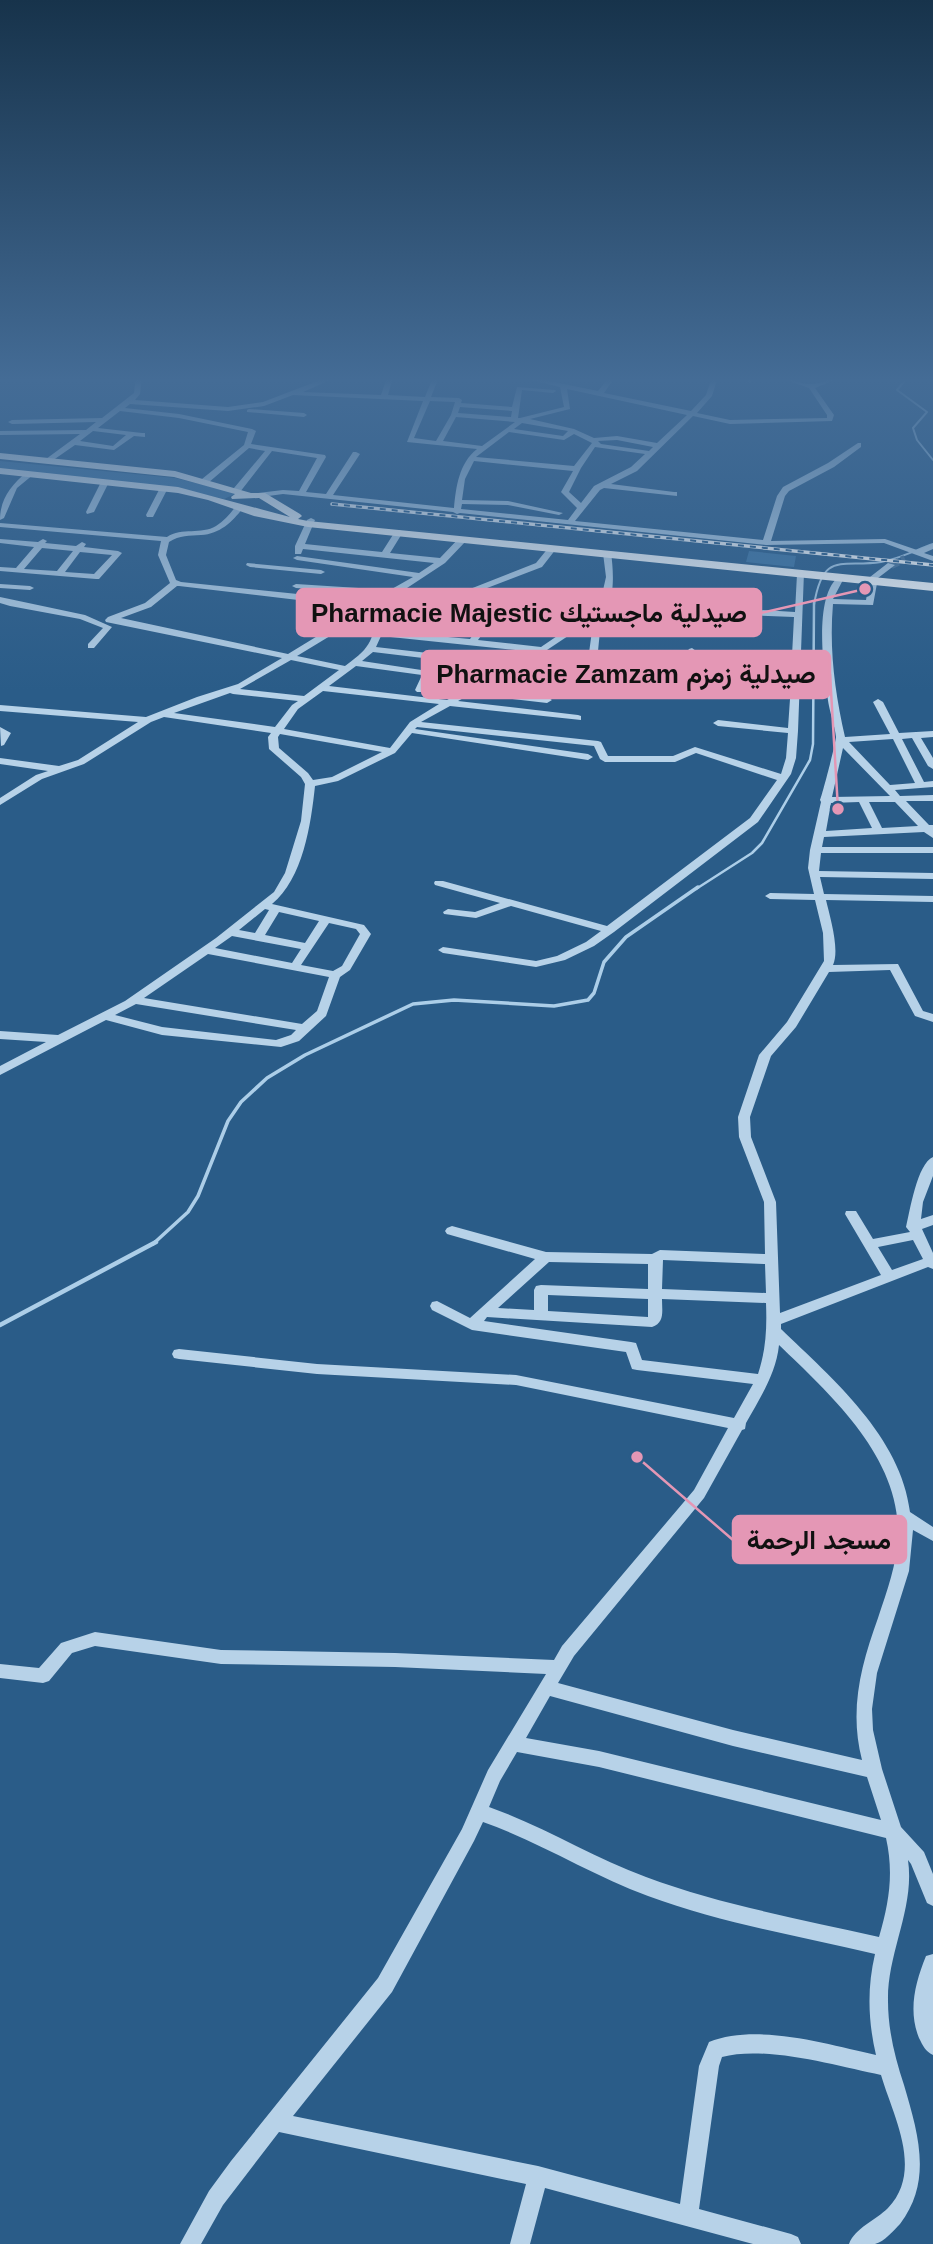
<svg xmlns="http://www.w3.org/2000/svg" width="933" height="2244" font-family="Helvetica,Vazirmatn,sans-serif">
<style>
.green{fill:#3f76a4}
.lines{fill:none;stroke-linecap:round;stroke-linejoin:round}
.stream-far3{stroke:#accee8;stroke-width:2}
.stream-far2{stroke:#accee8;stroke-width:2.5}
.stream-far1{stroke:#accee8;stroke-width:3.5}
.stream{stroke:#accee8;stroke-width:4.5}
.minor-tunnel{stroke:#4a749a;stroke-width:8;stroke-dasharray:8 3.5;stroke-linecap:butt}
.minor{fill:#b7d2e8;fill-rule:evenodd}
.major{fill:#f9fcfe;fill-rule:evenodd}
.rail-casing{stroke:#fff;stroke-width:3.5}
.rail{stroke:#2a5c88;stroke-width:2;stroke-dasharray:6;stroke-linecap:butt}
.leader{fill:none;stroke:#e497b5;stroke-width:2.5}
.callout-dot{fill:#e497b5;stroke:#2a5c88;stroke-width:2.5}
.callout{fill:#e497b5;stroke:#e497b5;stroke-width:2.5}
.callout-label{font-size:26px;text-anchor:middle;font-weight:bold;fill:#111}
</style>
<rect width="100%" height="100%" fill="#2a5c88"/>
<path class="green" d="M0 461 175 478 237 493 224 499 177 488 0 469Z
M749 551 796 556 794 567 746 562Z"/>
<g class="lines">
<path class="stream-far3" d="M908 377 897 390 927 412 913 428 917 440 933 460
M814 605C823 550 842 568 881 562 898 559 916 550 933 544"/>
<path class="stream-far2" d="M696 889 752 853 762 843 810 760 813 744 814 603"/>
<path class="stream-far1" d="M153 1244 188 1212 198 1196 228 1121 241 1102 267 1078 305 1055 413 1004 454 1000 554 1006 588 1000 594 993 604 962 626 937 698 887"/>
<path class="stream" d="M0 1325 156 1242"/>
<path class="minor-tunnel" d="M891 565 905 559"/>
<path class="minor" d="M136 377H142L140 394 135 400 228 407 263 402 328 377H337L303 392 381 395 387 377H393L388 395 425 397 433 377H439L431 397 459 398 462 400 461 403 512 407 517 387 555 390 556 391 553 393 522 390 518 418H520L564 407 560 387 518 377H530L598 391 609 377H615L604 393 691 411 706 395 712 377H718L712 396 697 413 730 420 827 418V415L809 388 777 377C789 377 798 384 810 384 820 385 831 377 842 377L815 388 834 415 832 421 730 424 693 416 637 471 611 484 674 492H677V496L604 488 600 490 575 521 763 540 777 496 783 487 828 463 858 443H861V447L834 467 789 491 785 496 771 541 885 539 917 550 933 544V549L924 553 933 556V561L884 543 766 545 460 513 457 514 453 512 283 494 261 497H258V493L283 490 299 491 317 458 272 451 240 492H234V488L265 451 249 448 208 483H202V479L244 445 248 432 179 418 120 411 98 428 142 433H145V437L134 436 114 450 75 445 49 463H46V459L80 434 0 435V431L86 430 96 422 12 424 8 422 12 420 102 418 134 393ZM567 389 687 415 657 443 617 436 594 438 574 429 530 419 570 409ZM293 395 423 401 407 442 477 449C459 463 456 487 454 508L333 495 360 454 356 452H353L326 494 306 492 326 457 325 455 251 444 256 431 252 429 179 414 125 408 130 404 228 411 264 406ZM430 401 455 402 451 415 436 441 414 438ZM460 407 512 411 511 417 458 413ZM456 417 515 422 482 446 443 441ZM522 423 568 431 563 436 514 429ZM93 431 126 435 113 446 80 441ZM509 432 564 440 574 434 592 443 574 466 476 457ZM617 440 653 447 649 451 601 444 598 441ZM595 447 645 454 631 467 594 486 581 503 569 492 581 468ZM474 461 573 471 561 492 577 508 568 520 461 509 462 504 508 505 559 515 563 513 508 501 462 500 465 479Z
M750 377H757L750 383 747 381Z
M249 409 304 413 307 415 304 417 247 412V410Z
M27 472 34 474 17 488 4 518 0 520C0 499 11 485 27 472Z
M102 480 109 482 94 512 87 514 86 512Z
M161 486 168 488 153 517H147L146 515Z
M236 506 243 508C232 522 220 534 201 535 189 536 180 535 169 542L166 555 176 580 181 582 375 602 386 595 296 588 292 586 296 584 390 590 413 577 297 560 293 558 297 556 419 573 434 563 303 549 301 554H295V546L307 520 311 518 315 520 305 544 382 552 396 530H399L403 532 390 553 440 558 460 537H466V541L445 563 407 588 446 592 470 589 536 563 549 547H552L556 549 542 567 474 593 446 596 400 593 385 604 569 627C582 621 596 619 600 604L536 595 532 593 536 591 601 599 606 577 603 553 607 551 611 553C614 573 616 611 596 622L600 631 597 661 669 676 689 649 692 648 696 651 677 677 790 694 794 617 743 615 739 612 743 609 795 612 797 574 804 572 798 731 796 758 791 774 758 822 614 932 594 946 565 960 536 967 443 953 438 950 443 947 536 961 557 956 586 942 601 931 511 906 476 918 444 914 443 912 448 909 475 912 500 903 435 885 434 883 435 881H443L607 926 750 818 777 780 696 753 675 762H605L600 759 594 746 417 727 415 729 588 754 593 757 588 760 412 733 395 753 338 781 315 786C311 824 303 879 272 904L364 925 371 934 350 970 340 977 326 1016 299 1041 281 1047 162 1035 106 1020 0 1075V1066L46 1042 0 1039V1031L58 1035 125 1001 216 938 274 892 285 873 301 821 305 784 301 777 269 749 268 737 271 733 164 717 151 722 84 764 42 779 0 805V798L36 775 48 771 0 764V758L59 766 78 760 138 722 0 711V705L146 717 197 697 238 684 282 658 106 622 105 620 108 617 145 603 170 583 158 555 161 541 0 527V523L167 537C182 527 201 535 216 526 224 521 230 514 236 506ZM177 586H179L357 607 324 632 288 654 121 618 151 607ZM366 608H379C371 641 374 645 345 666L297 656 330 636ZM387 609 483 621 470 639 382 631ZM491 622 563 632 541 647 478 640ZM589 625 592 631 588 660H532L577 630ZM381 636 535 652 514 663 376 647ZM373 652 506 668 468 688 428 684 431 677 428 671 362 661ZM291 660 339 670 304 696 240 689ZM523 665 592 666 686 685 790 699 788 728 718 720 713 723 718 726 788 733 786 758 781 774 695 747 673 756H608L601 742 598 741 421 722 450 706 581 720V716L578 715 458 701 471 694 547 703 552 700 547 697 479 690 504 676 578 685 582 682 578 679 512 671ZM356 666 422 675 415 690 417 692H423L425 689 460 693 447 700 329 686ZM323 691 439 704 410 722 390 748 284 729 298 709ZM230 693 233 694 298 701 292 705 275 727 174 713ZM280 734 382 752 332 777 313 780 308 773 279 748 278 737ZM265 909 269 910 255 933 239 930ZM279 912 319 921 305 943 265 935ZM329 923 356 929 360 934 342 966 333 971 301 965ZM232 936 301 949 292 963 215 948ZM208 954 329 977 317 1011 302 1024 144 998ZM136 1004 296 1030 291 1035 276 1040 162 1027 115 1015Z
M0 539 38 542 43 539 47 541 45 543 76 546 82 542 86 544 84 547 118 551 122 553 99 579H96L0 571V567L16 568 34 547 0 543ZM42 548 73 551 57 571 24 569ZM80 552 112 555 94 574 65 572Z
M247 563 321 570 325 572 321 574 250 567 246 565Z
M888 563 895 565 878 578 873 605 833 604C829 649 835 693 845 737L890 734 873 702 878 699 883 702 899 733 933 731V737L921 738 933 758V769L928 766 912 738 902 739 924 782 933 781V787L895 790 900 796 933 795V801H906L929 825H933V838L924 832 824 837 822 847H933V853H821L819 871 933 873V879L820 877 824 894 933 896V902L826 900C830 917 840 950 833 965L898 964 923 1011 933 1014V1022L915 1016 890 970 829 972 796 1027 771 1056 750 1117 751 1137 776 1202 780 1313 881 1275 845 1214 846 1211H856L873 1239 910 1232 906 1227C910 1211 917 1164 933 1157V1176L923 1202 921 1219 933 1215V1225L922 1229 933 1253V1269L928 1267 781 1324V1329C833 1379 901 1437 910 1512L933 1527V1541L913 1530 909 1571 877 1673 872 1709 873 1730 882 1769 901 1827 924 1852 933 1874V1906L927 1903 911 1864 908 1860C915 1908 887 1953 888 2001 888 2030 895 2058 904 2085 918 2133 933 2181 900 2224 894 2230 884 2242 875 2244 868 2244 856 2244 849 2244 855 2228 876 2220 888 2208 924 2170 893 2116 881 2075 837 2066 765 2045 722 2057L719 2066 699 2209 791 2234 798 2237 801 2244H753L545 2188 530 2244H510L526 2184 279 2132 223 2205 201 2244H180L209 2191 231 2161 378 1978 462 1829 488 1770 546 1674 395 1667 221 1664 95 1646 72 1653 49 1681 43 1683 0 1678V1664L39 1668 61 1643 95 1632 221 1650 395 1653 554 1660 562 1646 694 1490 728 1428 516 1385 317 1374 179 1359 174 1358 172 1354 174 1350 179 1349 317 1364 516 1375 734 1418 753 1384 637 1370 632 1369 626 1352 472 1330 432 1310 430 1306 432 1302 437 1301 470 1318 535 1259 447 1234 445 1231 447 1228 452 1226 546 1252 652 1254 660 1250 765 1254 764 1202 739 1137 738 1117 759 1055 787 1022 824 961 823 933 815 900 770 899 765 896 770 893 814 894 808 868 810 850 821 802 820 800C822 796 836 742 836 737 835 727 831 716 829 706 824 676 812 594 840 576L844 578 833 599 866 600 870 577ZM893 739 915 783 890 785 849 742ZM843 748 890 796 832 797ZM859 802 872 828 826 831 831 803ZM869 802H895L918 826 882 828ZM913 1240 923 1259 892 1270 878 1247ZM663 1260 765 1264 766 1293 662 1289ZM549 1262 648 1264V1289L541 1285 536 1286 534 1290V1310L498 1308ZM548 1295 648 1299V1317L548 1311ZM662 1299 766 1303C767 1328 766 1350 758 1374L642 1360 636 1343 631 1342 484 1321 487 1317 652 1327C665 1323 662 1311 662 1299ZM779 1345C831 1395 900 1457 898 1535 897 1564 887 1591 878 1618 861 1665 849 1710 862 1760L733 1730 558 1683 574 1656 704 1498 742 1430 745 1429 746 1423C760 1398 776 1374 779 1345ZM550 1696 733 1746 867 1777 881 1820 599 1751 526 1738ZM517 1752 599 1767 886 1838C894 1873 889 1903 879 1937 801 1919 721 1905 646 1877 592 1857 543 1826 489 1807L500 1781ZM483 1822C540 1842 591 1875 648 1896 721 1923 798 1936 875 1954 867 1988 868 2021 876 2055 827 2044 757 2023 709 2042L699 2066 680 2204 538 2166 293 2116 392 1992 474 1841Z
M0 584 30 586 34 588 30 590 0 588Z
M721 589 728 591 730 632 726 635 722 632 721 617 697 616 693 613 697 610 721 612Z
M0 597 85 615 112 627 94 648H88V644L103 628 80 619 10 606 0 603Z
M0 727 11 733 4 745 1 746Z
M933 1954V2055C925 2051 923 2046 919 2038 908 2011 915 1983 926 1956Z"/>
<path class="major" d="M0 453 175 471 251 493H265L300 514 302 516 298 519 308 521 933 583V591L308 527 254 516 208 500 178 493 0 474V468L178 487 290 517 259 498 232 499 231 497 235 494 174 477 0 459Z"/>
<g class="rail-casing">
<path id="rail" d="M332 504 933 565"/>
</g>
<use href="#rail" class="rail"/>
</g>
<linearGradient id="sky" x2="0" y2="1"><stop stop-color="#17334b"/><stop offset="0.55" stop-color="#446c96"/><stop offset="1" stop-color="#446c96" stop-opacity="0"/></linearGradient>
<rect width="933" height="691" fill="url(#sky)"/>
<path class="leader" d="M865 589L761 613M838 809L830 674M637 1457L733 1540"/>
<g class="callout-dot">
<circle cx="865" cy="589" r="7"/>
<circle cx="838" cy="809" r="7"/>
<circle cx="637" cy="1457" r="7"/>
</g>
<g class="callout">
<rect x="297" y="589" width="464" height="47" rx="7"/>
<rect x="422" y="651" width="408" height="47" rx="7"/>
<rect x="733" y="1516" width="173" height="47" rx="7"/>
</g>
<g class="callout-label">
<text x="529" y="622">Pharmacie Majestic صيدلية ماجستيك</text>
<text x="626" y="683">Pharmacie Zamzam صيدلية زمزم</text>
<text x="819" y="1549">مسجد الرحمة</text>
</g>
</svg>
